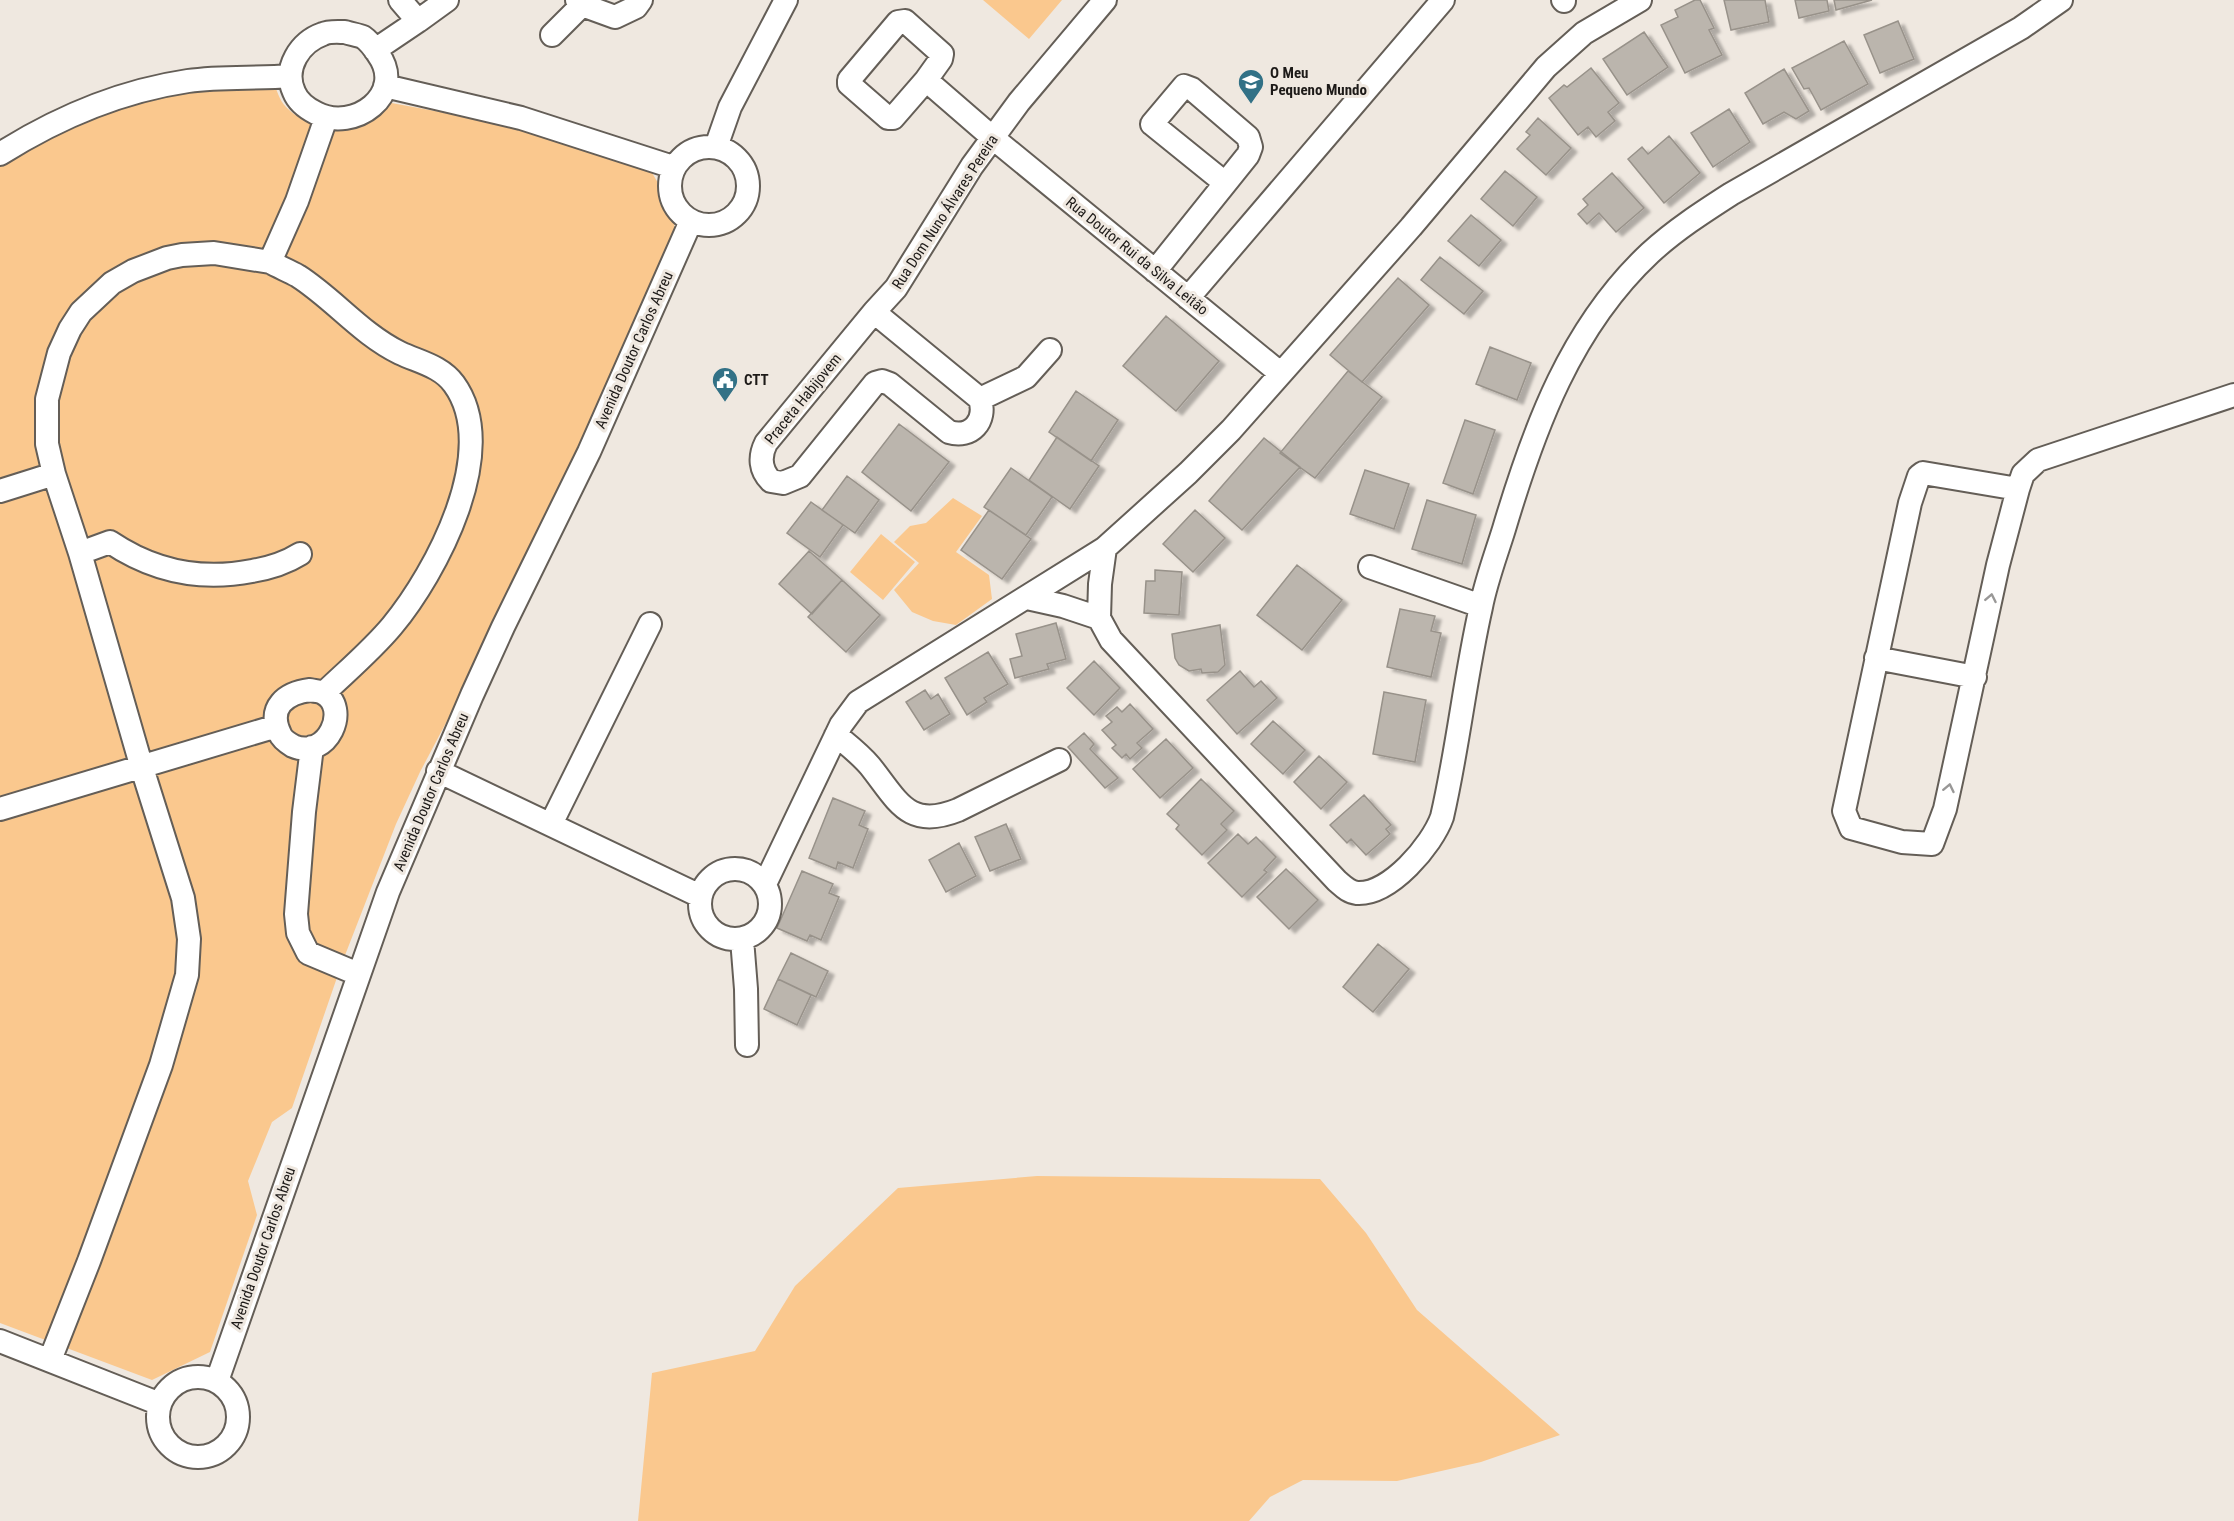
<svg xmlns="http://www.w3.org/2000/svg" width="2234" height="1521" font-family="'Roboto Condensed',sans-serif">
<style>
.green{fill:#fac88e}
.building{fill:#bbb5ad;stroke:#98928a;stroke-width:1.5;filter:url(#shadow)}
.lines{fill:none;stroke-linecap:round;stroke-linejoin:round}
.street-casing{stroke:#645e57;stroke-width:26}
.street{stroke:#fff;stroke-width:22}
.oneway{stroke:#999897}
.labels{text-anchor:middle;stroke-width:6;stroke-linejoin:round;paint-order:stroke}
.poi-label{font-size:15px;font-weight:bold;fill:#1d1a18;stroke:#efe8e0;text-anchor:start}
.street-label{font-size:15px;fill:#1d1a18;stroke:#efe8e0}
</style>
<defs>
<filter id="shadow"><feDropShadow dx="6" dy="4" stdDeviation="1.5" flood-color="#0004"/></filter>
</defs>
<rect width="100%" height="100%" fill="#efe8e0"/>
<path class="green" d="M983 0H1062L1029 39Z
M273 81C277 90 279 100 286 107 312 134 368 142 386 102L512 125 651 171 675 212 674 233 514 594 420 772 396 824 342 963 292 1108 272 1122 248 1181 257 1215 210 1352 152 1380 0 1323V162L35 138 151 94Z
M953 498 982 516 956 552 989 575 992 599 956 625 933 621 912 612 894 590 919 563 894 542 910 526 926 523Z
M881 534 915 562 883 600 850 572Z
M1037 1176 1320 1179 1366 1233 1417 1310 1560 1435 1481 1462 1397 1481 1303 1480 1270 1497 1249 1521H638L652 1373 755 1351 795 1286 898 1188Z"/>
<path class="building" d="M1695 0H1700L1714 28 1709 30 1722 55 1685 73 1661 25 1678 17 1675 10Z
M1724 0H1765L1769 22 1731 30Z
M1795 0H1827L1829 11 1799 18Z
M1834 0H1872L1836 10Z
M1898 21 1914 59 1880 73 1864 35Z
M1644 32 1668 67 1627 95 1603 59Z
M1844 41 1868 84 1821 110 1809 88 1804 89 1792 68Z
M1591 68 1619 103 1608 112 1615 121 1596 137 1588 127 1578 135 1549 98 1564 85 1567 87Z
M1784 69 1809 111 1796 119 1784 112 1763 124 1745 93Z
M1729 109 1750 142 1713 167 1691 133Z
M1538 118 1571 148 1546 175 1517 149 1530 135 1526 132Z
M1669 136 1700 173 1664 203 1628 159 1642 147 1648 154Z
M1505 171 1537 197 1513 226 1481 199Z
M1612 173 1644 208 1616 232 1599 213 1587 224 1578 214 1588 205 1583 199Z
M1471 215 1501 240 1479 266 1448 241Z
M1440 257 1483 291 1464 314 1421 280Z
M1398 278 1429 305 1362 382 1330 355Z
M1166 316 1219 361 1176 411 1123 366Z
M1490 347 1531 363 1517 400 1476 384Z
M1348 371 1382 397 1315 478 1280 453Z
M1076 391 1118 420 1091 461 1049 432Z
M1465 420 1495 430 1473 494 1443 483Z
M899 424 949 462 911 511 862 472Z
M1057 437 1099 466 1070 509 1029 480Z
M1264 438 1300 467 1242 530 1209 501Z
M1011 468 1052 497 1026 535 984 507Z
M1365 470 1409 484 1394 529 1350 514Z
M847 476 879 500 855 533 822 510Z
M1427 500 1476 515 1462 564 1412 549Z
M811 502 843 525 820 557 787 533Z
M989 510 1031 539 1002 579 961 550Z
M1195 510 1225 538 1193 572 1163 544Z
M809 551 842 580 812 614 779 584Z
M1297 565 1342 600 1302 650 1257 615Z
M1155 570 1182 572 1179 615 1144 613 1146 581H1155Z
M842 580 880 615 846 652 808 617Z
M1400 609 1435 616 1431 631 1441 633 1431 677 1387 667Z
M1056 623 1066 659 1047 664 1049 669 1015 678 1010 659 1022 656 1016 634Z
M1220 625 1225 665 1218 672 1202 673 1201 669 1189 671 1179 665 1175 658 1172 634Z
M988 652 1008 684 984 698 987 702 967 715 945 678Z
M1094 661 1120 688 1094 715 1067 688Z
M1240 671 1254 687 1261 681 1277 698 1237 734 1207 700Z
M925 690 931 699 938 694 950 714 924 730 906 702Z
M1384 692 1426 700 1415 762 1373 754Z
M1130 704 1153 729 1137 743 1142 748 1130 759 1126 754 1122 758 1112 748 1116 745 1102 730 1112 722 1106 716 1117 707 1122 712Z
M1273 721 1305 750 1283 774 1251 744Z
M1084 733 1094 744 1090 749 1118 778 1105 788 1068 747Z
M1166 739 1193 768 1160 798 1133 769Z
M1319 756 1347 782 1321 809 1294 782Z
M1201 779 1234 811 1221 824 1227 830 1202 855 1176 829 1179 825 1167 814Z
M1364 795 1391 825 1386 829 1390 834 1366 855 1351 839 1347 843 1330 825Z
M833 798 865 811 859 825 868 829 853 868 838 862 836 869 809 858Z
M1006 824 1021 859 990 871 975 837Z
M1238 834 1248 844 1256 837 1276 857 1264 870 1267 872 1242 897 1208 863Z
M959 843 976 876 946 892 929 860Z
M1286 869 1318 900 1289 929 1257 897Z
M802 871 833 884 829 893 839 897 821 940 810 935 807 941 777 928Z
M1378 944 1409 969 1373 1012 1343 987Z
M791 953 828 971 816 997 778 979Z
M778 979 811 995 797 1025 764 1009Z"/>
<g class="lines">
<g class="street-casing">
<path id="street" d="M400 0 418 21 447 0
M577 0 582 5 615 17 636 7 641 0
M1563 0 1564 1
M345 32C351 34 358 35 363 37 369 41 374 48 378 54 407 94 354 133 316 113 306 108 298 102 294 92 283 68 300 42 323 34 329 31 338 32 345 32Z
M552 35 582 5
M375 50 418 21
M926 80 893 118H888L849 84V80L898 22 905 21 942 54 941 59 926 80 993 138 1280 373
M385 86 521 118 673 167
M670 186a39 39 0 1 1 78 0a39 39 0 1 1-78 0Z
M716 147 730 107 786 0
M0 154C57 118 121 91 188 81 222 76 256 79 290 76
M1155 271 1248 155 1251 147 1248 137 1192 89 1184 86 1152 124 1225 183
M1188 298 1443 0
M874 312 980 399C987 421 971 439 949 432L890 384 882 381 875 383 800 476 783 483 771 481C760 470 759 457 766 443L874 312 896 288 972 166 1019 102 1105 0
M980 399 1026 377 1050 350
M2018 489 1998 565 1945 809 1932 844 1902 842 1851 828 1844 811 1910 503 1919 476 1923 473 2018 489 2023 474 2038 460 2234 395
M0 491 54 474
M1105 548 1100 584 1099 618 1111 640 1337 881C1343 886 1348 892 1357 893 1390 895 1432 845 1442 817 1458 748 1465 677 1481 607 1486 581 1496 555 1504 529 1534 428 1571 327 1650 253 1675 230 1703 212 1731 194L2021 28 2061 0
M80 553 110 542C153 571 201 581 252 571 270 568 284 564 300 554
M1370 567 1481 606
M1027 598 1063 606 1099 618
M1876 658 1975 677
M310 690C314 691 320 691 323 693 351 707 328 761 293 746 288 743 282 739 280 734 267 707 286 693 310 690Z
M324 693C347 671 372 650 392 626 436 573 502 450 454 384 441 366 419 362 400 353 361 334 334 299 298 276 289 271 279 267 270 262L297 201 326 118
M836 735C848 745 860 754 870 766 898 801 908 830 958 810L1059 760
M312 747 304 812 296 914 298 933 308 953 358 974
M438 771 700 896
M0 809 277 726
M551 824 650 624
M700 904a35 35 0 1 1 70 0a35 35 0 1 1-70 0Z
M765 884 841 725 858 702 1105 548 1188 473 1231 430 1411 227 1546 67 1584 33 1640 0
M742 939 746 989 747 1045
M0 1341 160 1404
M50 1360 89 1261 161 1065 187 975 189 939 183 898 142 768 80 553 54 474 47 444V399L59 353 70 329 81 312 112 283 133 271 167 258 182 255 214 253 270 262
M158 1417a40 40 0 1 1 80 0a40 40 0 1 1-80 0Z
M217 1381 388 892 472 695 503 627 589 452 691 221"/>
</g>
<use href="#street" class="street"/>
</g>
<defs><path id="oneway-chevron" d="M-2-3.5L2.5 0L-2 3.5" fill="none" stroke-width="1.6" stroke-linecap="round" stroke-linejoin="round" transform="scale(1.5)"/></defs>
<g class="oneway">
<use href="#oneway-chevron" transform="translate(1991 598) rotate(-79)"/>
<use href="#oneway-chevron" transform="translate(1949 788) rotate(-78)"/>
</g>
<defs>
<g id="school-pin" transform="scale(1.35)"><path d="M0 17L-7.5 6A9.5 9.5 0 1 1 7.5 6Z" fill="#327186" stroke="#efe8e0"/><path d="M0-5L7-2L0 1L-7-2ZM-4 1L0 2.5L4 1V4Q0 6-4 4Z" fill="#fff"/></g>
<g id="civic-pin" transform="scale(1.35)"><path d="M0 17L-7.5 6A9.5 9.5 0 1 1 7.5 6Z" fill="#327186" stroke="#efe8e0"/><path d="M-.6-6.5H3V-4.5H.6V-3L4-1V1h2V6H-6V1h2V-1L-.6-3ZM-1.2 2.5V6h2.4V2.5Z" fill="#fff"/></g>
</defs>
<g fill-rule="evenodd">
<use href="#school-pin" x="1251" y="82"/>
<use href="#civic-pin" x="725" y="380"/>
</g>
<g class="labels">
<g class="poi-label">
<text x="1270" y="78">O Meu<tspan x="1270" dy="17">Pequeno Mundo</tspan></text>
<text x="744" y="385">CTT</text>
</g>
<g class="street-label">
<text transform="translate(945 212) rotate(-57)" y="5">Rua Dom Nuno Álvares Pereira</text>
<text transform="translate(1137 256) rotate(39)" y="5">Rua Doutor Rui da Silva Leitão</text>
<text transform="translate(634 350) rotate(-66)" y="5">Avenida Doutor Carlos Abreu</text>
<text transform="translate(803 399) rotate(-51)" y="5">Praceta Habijovem</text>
<text transform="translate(431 792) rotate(-67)" y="5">Avenida Doutor Carlos Abreu</text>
<text transform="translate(263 1248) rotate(-71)" y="5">Avenida Doutor Carlos Abreu</text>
</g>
</g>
</svg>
